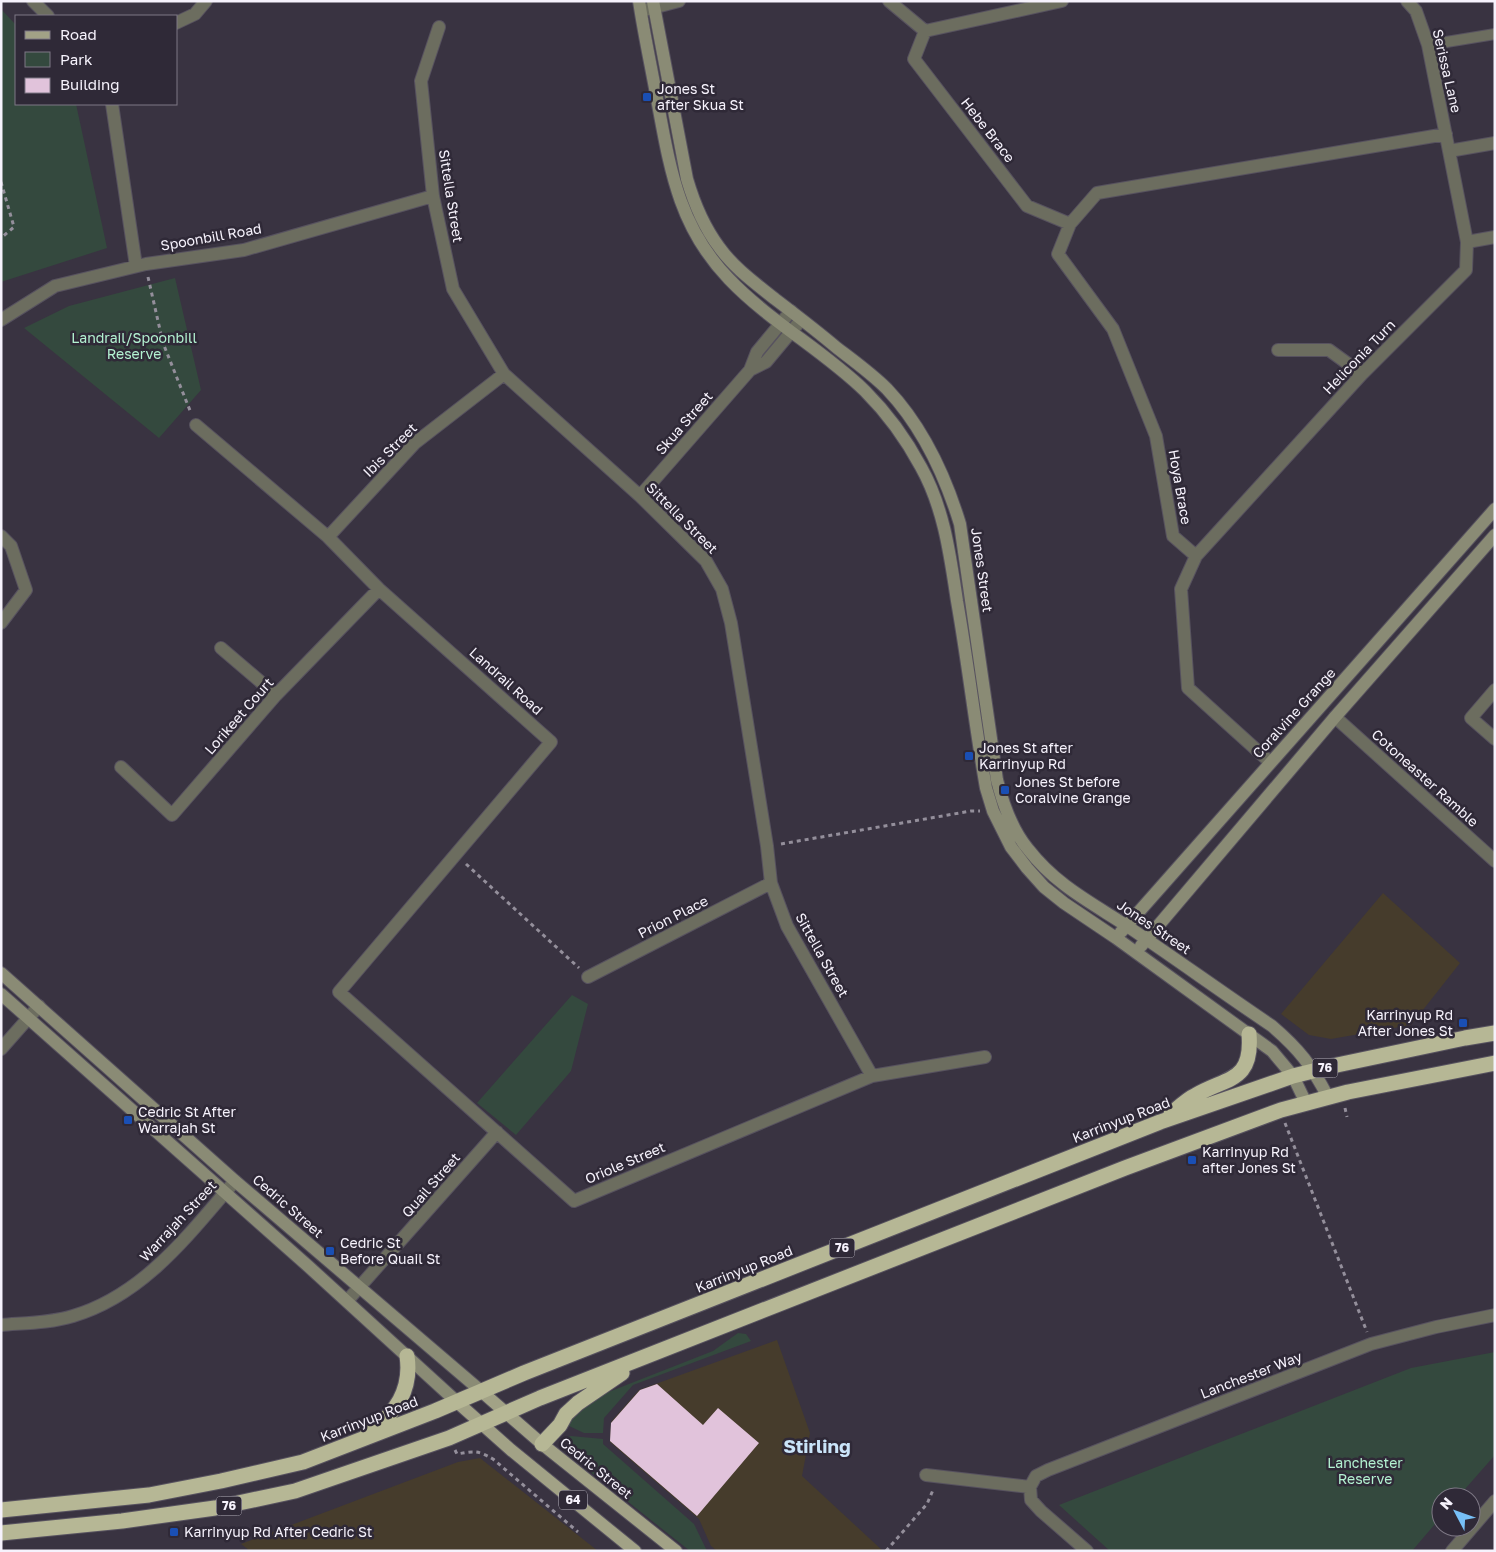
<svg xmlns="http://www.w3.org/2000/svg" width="1496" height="1552" font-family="'Golos Text',sans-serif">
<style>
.commercial{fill:#463c2c}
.green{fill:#34493e}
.building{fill:#e1c3db}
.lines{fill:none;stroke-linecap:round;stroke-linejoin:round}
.lane-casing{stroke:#57525f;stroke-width:12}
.street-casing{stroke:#57525f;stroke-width:14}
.secondary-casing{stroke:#57525f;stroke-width:14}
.primary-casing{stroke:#57525f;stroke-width:14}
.highway-casing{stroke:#57525f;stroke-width:17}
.path{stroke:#948f9b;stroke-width:3;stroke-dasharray:4 4;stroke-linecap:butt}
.lane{stroke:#6c6d5f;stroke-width:10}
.street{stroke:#6c6d5f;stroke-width:12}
.secondary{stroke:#8a8b75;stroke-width:12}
.primary{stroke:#a2a286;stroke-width:12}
.highway{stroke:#b6b795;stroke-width:15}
.transit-dot{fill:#1a4fb4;stroke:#2f2937;stroke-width:2}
.labels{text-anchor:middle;stroke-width:5;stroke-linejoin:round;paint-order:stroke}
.shield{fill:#2f2937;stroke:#bab6c1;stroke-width:1}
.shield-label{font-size:12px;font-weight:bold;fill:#f6f2fc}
.street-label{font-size:14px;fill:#f6f2fc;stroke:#2f2937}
.poi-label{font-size:14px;fill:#f6f2fc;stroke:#2f2937;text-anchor:start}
.park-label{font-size:14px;fill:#b3f2d1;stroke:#2f2937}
.district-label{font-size:19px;font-weight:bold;fill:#cae4f9;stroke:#2f2937}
</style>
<rect width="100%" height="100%" fill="#393341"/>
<path class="commercial" d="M1383 893 1460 963 1411 1025 1331 1039 1309 1035 1281 1014Z
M777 1340 810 1433 802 1476 883 1551H717L711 1546 699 1519 610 1442 611 1422 639 1390Z
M480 1458 598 1551H414L412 1550 409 1551H250L241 1544 458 1462Z"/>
<path class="green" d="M1 9 16 25V104H76L107 248 1 282Z
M175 278 201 390 159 438 24 328 69 306Z
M572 995 588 1004 571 1071 516 1135 477 1103Z
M738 1333 746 1334 751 1341 633 1385 604 1418 603 1433H584L567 1425 581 1405 606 1393 713 1351Z
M1495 1352V1455L1458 1497H1441V1517L1412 1551H1110L1059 1505 1411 1368Z
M571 1436 603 1439V1444L694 1524 707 1551H690L578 1462 567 1437Z"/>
<path class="building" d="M657 1384 703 1425 718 1408 759 1443 697 1516 610 1441 611 1423 640 1390Z"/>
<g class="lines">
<g class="lane-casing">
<path id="lane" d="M1428 45 1495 34"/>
</g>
<g class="street-casing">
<path id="street" d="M33 1 48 16
M889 1 925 31 1062 1
M641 11 679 1
M176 23 195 14 206 1
M439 27 421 81 433 196 453 289 504 374 640 496 706 561 722 589 731 623 767 846 771 883 787 926 872 1076
M925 31 914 59 1027 206 1070 224
M112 104 136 266
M1449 151 1495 143
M1467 242 1495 237
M1 320 55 286 146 264 244 250 433 196
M1278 350H1329L1362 374
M750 370 766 362 801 320
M196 425 328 537 379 589 551 742 339 992 574 1201 872 1076 985 1057
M640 496 750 370 757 352 791 311
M1 536 11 546 26 590 1 623
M328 537 415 443 504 374
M1196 556 1362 374 1466 270 1467 242 1428 45 1416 11 1407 1
M221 648 276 695
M1495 690 1471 718 1495 739
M1335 717 1495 861
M1270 762 1188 688 1181 589 1196 556 1173 536 1156 436 1113 329 1058 254 1070 224 1097 193 1446 134
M121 767 172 815 276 695 379 589
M588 977 771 883
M1 1049 39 1006
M347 1301 497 1132
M1 1325C25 1323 50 1323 73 1316 144 1295 189 1234 235 1181
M926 1475 1030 1487
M1087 1551 1041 1511 1031 1500 1030 1487 1036 1476 1048 1470 1371 1344 1436 1327 1495 1315
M1452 1551 1495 1501"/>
</g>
<g class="secondary-casing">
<path id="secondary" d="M639 1C644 34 651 66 657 99 670 168 678 226 729 279 770 322 823 350 865 391 887 413 906 439 921 467 944 508 950 555 957 601 968 663 975 726 986 788L993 811 1011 847 1027 868 1044 887 1064 903 1116 938 1272 1051 1293 1076 1306 1103
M653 1 687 179C694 203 704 227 719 247 734 268 755 283 775 299 796 315 817 331 837 348 854 361 872 374 887 389 923 427 945 475 960 524L997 780C1003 804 1012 830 1028 849 1056 885 1090 902 1127 926 1176 959 1223 993 1272 1026 1300 1050 1311 1065 1328 1097
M1121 932 1495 509
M1141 946 1335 717 1495 535
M1 973 235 1181 481 1391
M1 994 308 1266 457 1402"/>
</g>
<g class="primary-casing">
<path id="primary" d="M481 1391 542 1444 676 1551
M457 1402 511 1450 635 1551"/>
</g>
<g class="highway-casing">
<path id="highway" d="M1171 1114C1179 1107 1187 1099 1196 1095 1227 1077 1253 1082 1249 1034
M368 1432C396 1415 412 1389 407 1356
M542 1444 560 1425 566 1414 578 1403 622 1373
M1 1510 149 1495 221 1481 303 1462 435 1411 524 1373 1160 1122 1293 1076 1337 1065 1465 1038 1495 1033
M1 1533 122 1521 215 1508 295 1491 449 1438 540 1398 1125 1168 1281 1110 1348 1092 1495 1063"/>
</g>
<path class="path" d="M1 182 14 227 1 238
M148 277 163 343 191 413
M781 844 971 811H980
M466 864 579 968
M1345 1108 1347 1117
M1285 1123 1367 1332
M455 1450 457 1454C475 1451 477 1450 493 1459L578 1532
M886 1551 927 1504 933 1490"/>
<use href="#lane" class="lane"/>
<use href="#street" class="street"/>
<use href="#secondary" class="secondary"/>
<use href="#primary" class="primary"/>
<use href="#highway" class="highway"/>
</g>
<g class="transit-dot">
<rect x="642" y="92" width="10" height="10" rx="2.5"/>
<rect x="964" y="751" width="10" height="10" rx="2.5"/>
<rect x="1000" y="785" width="10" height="10" rx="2.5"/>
<rect x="1458" y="1018" width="10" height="10" rx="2.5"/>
<rect x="123" y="1115" width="10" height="10" rx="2.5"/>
<rect x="1187" y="1155" width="10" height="10" rx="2.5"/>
<rect x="325" y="1246" width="10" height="10" rx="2.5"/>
<rect x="169" y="1527" width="10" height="10" rx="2.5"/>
</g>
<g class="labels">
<g class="shield">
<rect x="1312.5" y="1058.5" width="25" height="19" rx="4"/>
<rect x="829.5" y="1238.5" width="25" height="19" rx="4"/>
<rect x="559" y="1490.5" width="28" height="19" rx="4"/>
<rect x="216.5" y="1496.5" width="25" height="19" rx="4"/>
</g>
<g class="shield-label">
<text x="1325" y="1072">76</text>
<text x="842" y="1252">76</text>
<text x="573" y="1504">64</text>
<text x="229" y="1510">76</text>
</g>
<g class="street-label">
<text transform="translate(1447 71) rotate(77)" y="5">Serissa Lane</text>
<text transform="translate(988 130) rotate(52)" y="5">Hebe Brace</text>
<text transform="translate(451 196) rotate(81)" y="5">Sittella Street</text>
<text transform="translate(211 237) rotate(-10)" y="5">Spoonbill Road</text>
<text transform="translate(1359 357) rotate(-46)" y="5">Heliconia Turn</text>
<text transform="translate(684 423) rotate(-49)" y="5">Skua Street</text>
<text transform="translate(390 450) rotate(-45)" y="5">Ibis Street</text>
<text transform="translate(1180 487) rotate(80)" y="5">Hoya Brace</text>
<text transform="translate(682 518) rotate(45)" y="5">Sittella Street</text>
<text transform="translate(982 570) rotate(82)" y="5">Jones Street</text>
<text transform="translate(506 681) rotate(42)" y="5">Landrail Road</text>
<text transform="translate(1294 713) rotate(-48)" y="5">Coralvine Grange</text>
<text transform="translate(239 716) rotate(-49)" y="5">Lorikeet Court</text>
<text transform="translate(1425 778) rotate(42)" y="5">Cotoneaster Ramble</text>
<text transform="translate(673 917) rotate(-27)" y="5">Prion Place</text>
<text transform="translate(1154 927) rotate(34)" y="5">Jones Street</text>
<text transform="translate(822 955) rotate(61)" y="5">Sittella Street</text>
<text transform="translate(1121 1120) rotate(-21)" y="5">Karrinyup Road</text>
<text transform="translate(625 1163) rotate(-23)" y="5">Oriole Street</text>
<text transform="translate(431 1185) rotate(-49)" y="5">Quail Street</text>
<text transform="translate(288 1206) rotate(41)" y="5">Cedric Street</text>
<text transform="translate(178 1221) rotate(-47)" y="5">Warrajah Street</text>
<text transform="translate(744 1269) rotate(-22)" y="5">Karrinyup Road</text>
<text transform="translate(1251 1375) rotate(-21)" y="5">Lanchester Way</text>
<text transform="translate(369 1419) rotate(-21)" y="5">Karrinyup Road</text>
<text transform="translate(596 1468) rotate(39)" y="5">Cedric Street</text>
</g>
<g class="poi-label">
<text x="657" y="94">Jones St<tspan x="657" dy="16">after Skua St</tspan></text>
<text x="979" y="753">Jones St after<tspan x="979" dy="16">Karrinyup Rd</tspan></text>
<text x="1015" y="787">Jones St before<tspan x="1015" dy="16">Coralvine Grange</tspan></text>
<text x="1453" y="1020" text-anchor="end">Karrinyup Rd<tspan x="1453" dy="16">After Jones St</tspan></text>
<text x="138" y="1117">Cedric St After<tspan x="138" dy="16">Warrajah St</tspan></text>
<text x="1202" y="1157">Karrinyup Rd<tspan x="1202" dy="16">after Jones St</tspan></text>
<text x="340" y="1248">Cedric St<tspan x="340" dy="16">Before Quail St</tspan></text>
<text x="184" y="1537">Karrinyup Rd After Cedric St</text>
</g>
<g class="park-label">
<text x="134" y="343">Landrail/Spoonbill<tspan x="134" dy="16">Reserve</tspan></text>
<text x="1365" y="1468">Lanchester<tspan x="1365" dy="16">Reserve</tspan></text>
</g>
<g class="district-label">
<text x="817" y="1453">Stirling</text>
</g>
</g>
<rect width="1496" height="1552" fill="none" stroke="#f6f2fc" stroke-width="5"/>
<rect x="15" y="15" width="162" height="90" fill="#2f2937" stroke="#7f7986"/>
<rect x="25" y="31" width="25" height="8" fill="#a2a286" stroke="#7f7986"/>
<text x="60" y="40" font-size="15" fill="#f6f2fc">Road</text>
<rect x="25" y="52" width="25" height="15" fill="#34493e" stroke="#7f7986"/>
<text x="60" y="65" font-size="15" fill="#f6f2fc">Park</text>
<rect x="25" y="78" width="25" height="15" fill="#e1c3db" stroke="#7f7986"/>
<text x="60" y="90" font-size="15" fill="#f6f2fc">Building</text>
<g transform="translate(1456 1512) rotate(311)"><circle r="24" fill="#2f2937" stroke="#7f7986"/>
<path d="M0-4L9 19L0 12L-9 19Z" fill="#77c0f7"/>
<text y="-8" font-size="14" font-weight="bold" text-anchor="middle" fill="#f6f2fc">N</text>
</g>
</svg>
